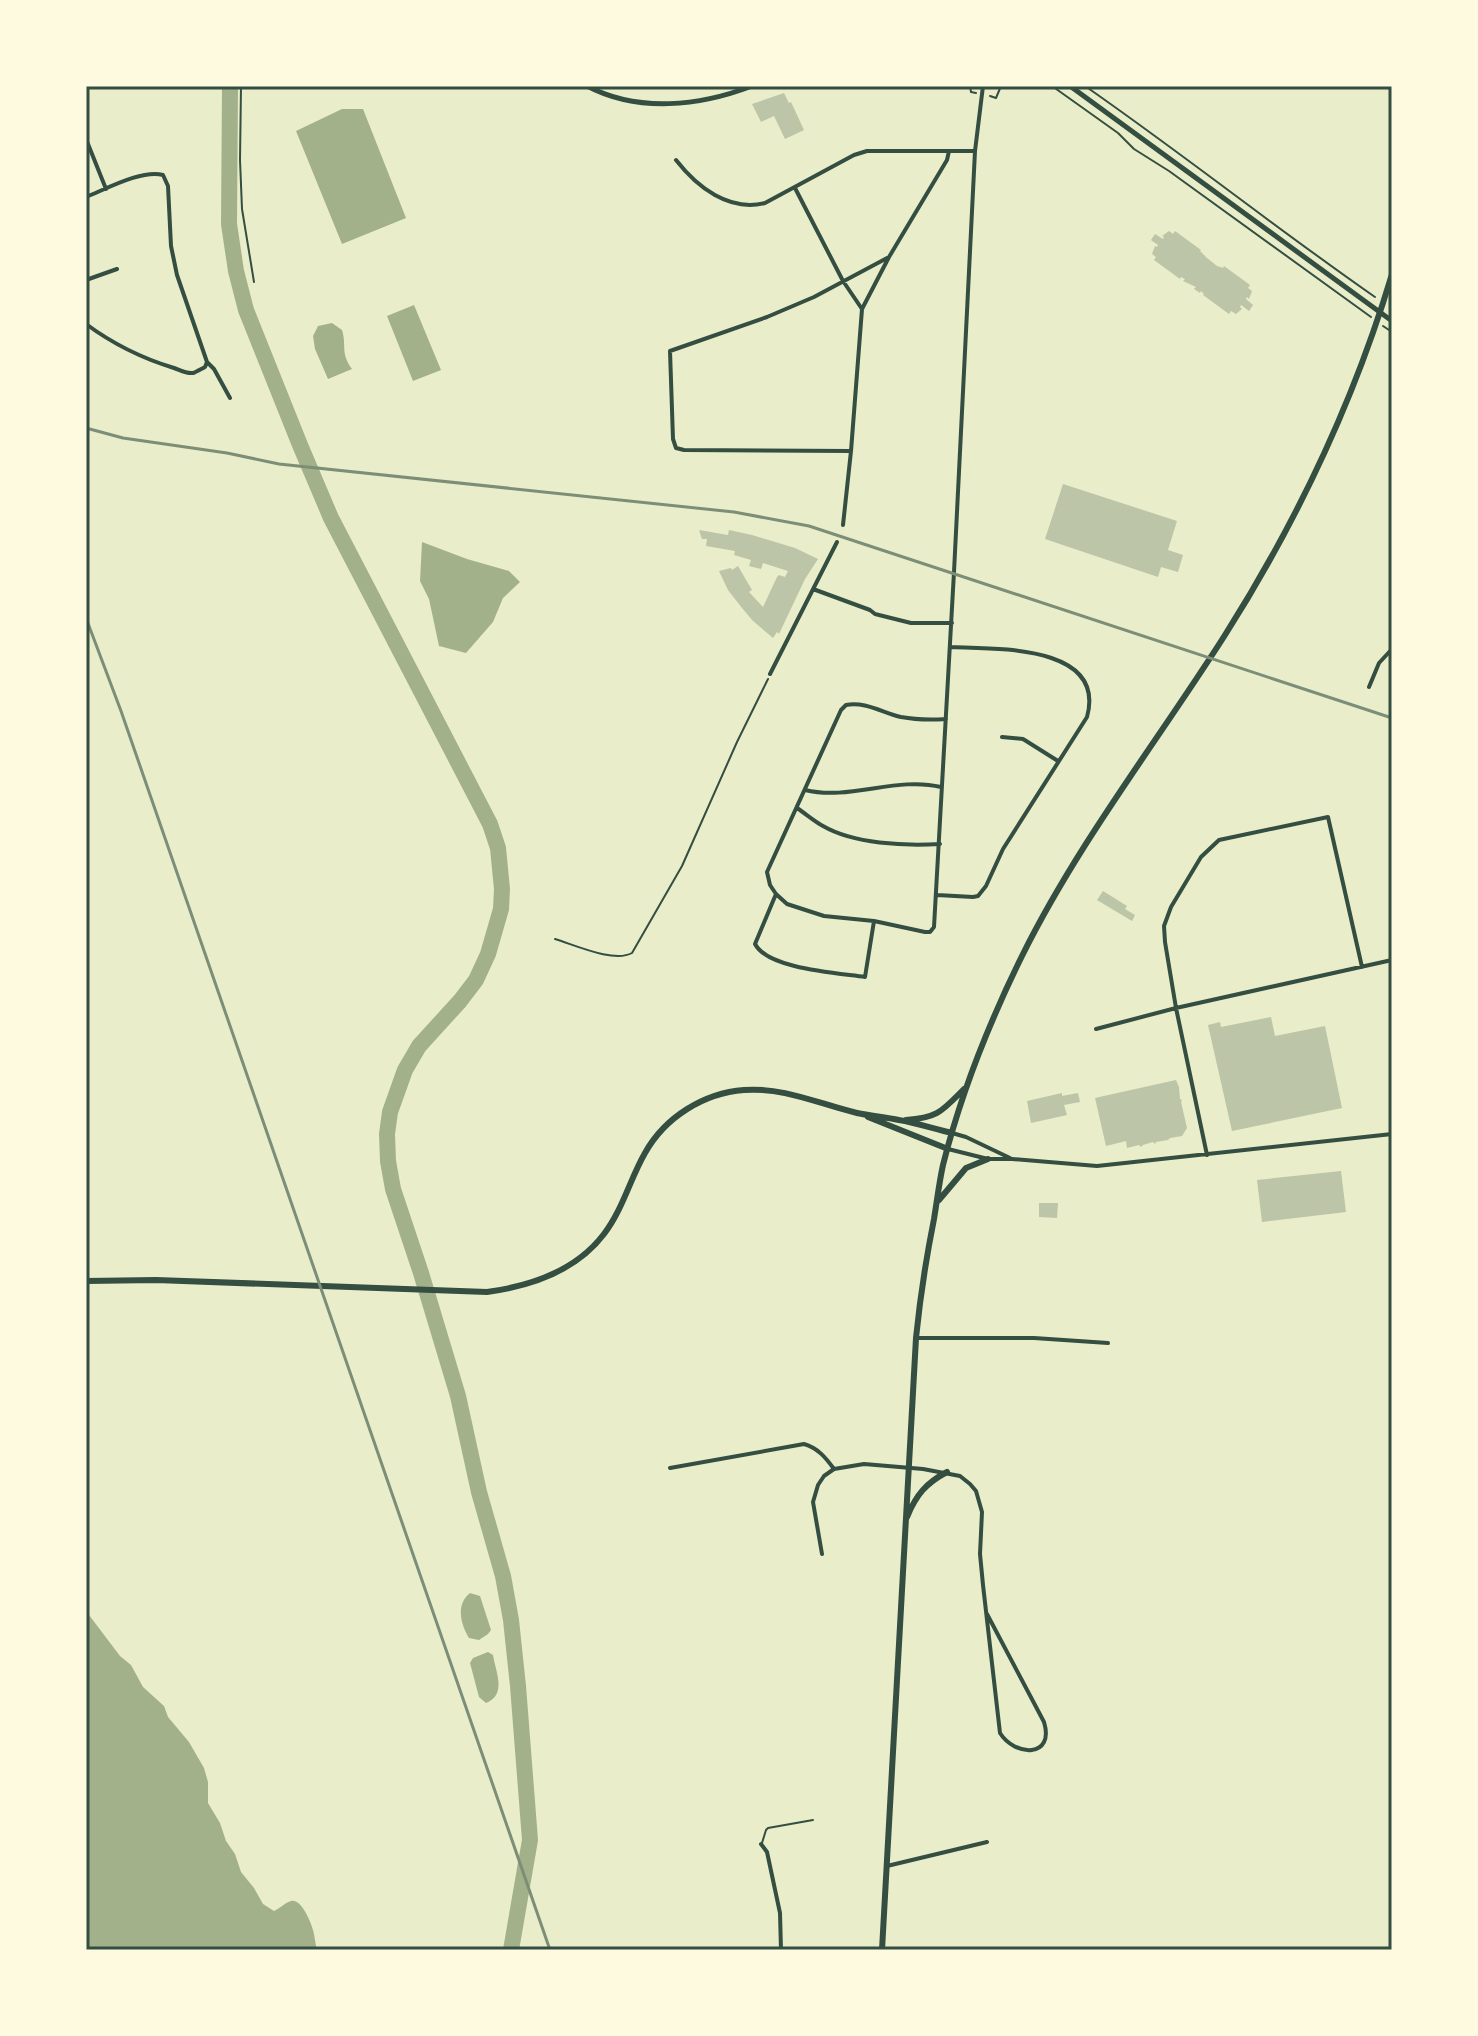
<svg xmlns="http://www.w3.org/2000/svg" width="1478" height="2036" font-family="Commissioner,sans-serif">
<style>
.water{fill:#a3b18a}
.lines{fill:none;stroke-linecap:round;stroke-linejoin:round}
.stream{stroke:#a3b18a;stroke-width:3}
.river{stroke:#a3b18a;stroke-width:16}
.building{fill:#bcc5a7}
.path{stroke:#344e41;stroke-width:2}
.service{stroke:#344e41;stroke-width:2}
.minor{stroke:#344e41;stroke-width:4}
.tertiary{stroke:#344e41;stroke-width:5}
.secondary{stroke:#344e41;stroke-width:6}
.rail{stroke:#7c8e77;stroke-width:3}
.neatline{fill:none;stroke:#344e41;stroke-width:3}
</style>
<rect width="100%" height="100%" fill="#e9edc9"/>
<path class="water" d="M342 109H363L406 218 342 244 296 131Z
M414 305 441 370 413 381 387 316Z
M332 323 342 330C347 347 340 352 352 369L328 379 315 349 313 336 318 326Z
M422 542 467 559 509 571 520 582 503 598 493 622 466 653 439 646 429 599 420 581Z
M470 1593 480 1596 491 1630 488 1634 479 1640 469 1638C460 1623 456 1604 470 1593Z
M86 1611 120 1656 131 1665 143 1687 164 1706 168 1717 189 1742 204 1768 208 1782V1803L220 1823 226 1841 235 1854 241 1872 254 1888 263 1904 274 1911C279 1909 286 1902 291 1901 301 1898 311 1922 313 1930 315 1937 315 1943 317 1950H86Z
M488 1652 493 1655C496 1673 507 1694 486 1703L479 1697 470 1663 473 1658Z"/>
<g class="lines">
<path class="stream" d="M1387 86 1392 91"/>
<path class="river" d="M230 86 229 224 236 271 246 310 300 445 331 518 490 824 498 848 502 889 501 909 488 954 476 980 460 1001 419 1046 405 1070 390 1112 387 1134 388 1161 393 1189 421 1273 458 1396 479 1492 503 1576 511 1620 518 1686 530 1840 511 1950"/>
</g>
<path class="building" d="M784 93 789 103 791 102 804 130 785 139 774 116 761 122 752 104Z
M1169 231 1173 234 1175 231 1201 250 1200 251 1207 258 1217 266 1223 268 1224 266 1250 285 1248 288 1252 291 1249 299 1247 297 1246 299 1253 305 1249 311 1241 305 1240 307 1242 309 1236 314 1231 311 1229 314 1203 295 1204 294 1201 291 1200 293 1194 289 1196 287 1183 281 1185 279 1181 277 1180 279 1154 260 1156 257 1152 254 1155 246 1157 247 1158 245 1151 240 1155 234 1163 239 1164 237 1162 236Z
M1063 484 1177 521 1168 550 1183 555 1178 572 1161 567 1158 577 1045 539Z
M699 530 728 535 729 530 752 535 795 548 818 559 805 579 779 634 777 632 773 638 753 621 742 608 728 590 719 571 731 568 732 570 738 566 752 590 749 592 763 607 777 577 779 575 785 577 788 571 763 563 761 569 749 566 751 560 734 555 735 551 706 546 707 539H702Z
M1103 891 1127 906 1125 909 1135 915 1132 921 1097 900Z
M1271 1017 1275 1036 1325 1026 1342 1108 1232 1131 1208 1025 1220 1022 1221 1027Z
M1176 1080 1179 1087 1180 1099 1182 1100 1181 1102 1187 1128 1182 1136 1170 1138 1168 1140 1156 1142 1155 1144 1153 1142 1143 1145 1141 1147 1139 1145 1127 1148 1126 1141 1106 1146 1095 1098Z
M1062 1093V1096L1078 1093 1080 1102 1064 1105 1067 1115 1031 1123 1027 1101Z
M1341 1171 1346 1212 1262 1222 1257 1180Z
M1039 1203H1058L1057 1218 1039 1217Z"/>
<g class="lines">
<path class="path" d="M241 86 240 160 242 209 254 282
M970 86 971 92 976 93
M1052 86 1118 133 1134 149 1169 171 1371 317
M1085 86C1183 154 1277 229 1375 297
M990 96 996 98 1001 86
M1383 326 1392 332
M555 939C575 945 614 963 632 953L682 866 737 742 768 679"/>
<path class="service" d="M762 1843 766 1830 768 1828 813 1820"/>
<path class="minor" d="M86 139 106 189
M676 160C697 187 729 212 765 203L854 155 867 151H975
M795 188 843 281 862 309
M86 197C106 189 143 169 163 175L168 186 171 246 177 275 207 362 205 367C201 369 196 372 193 373 186 374 180 370 174 368 141 358 113 344 86 324
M86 280 117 269
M207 362 214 369 230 398
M851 451 684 450 676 448 673 439 670 351 767 317 814 297 889 257
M843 525 851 451 862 309 889 257 947 160 949 151
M813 589 870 610 875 614 911 623H952
M770 674 837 542
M1369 687 1379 663 1392 649
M946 719C931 720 917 720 901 717 883 713 865 701 846 705L841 710 767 872 770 885 776 894 787 904 824 916 874 921 925 932H930L934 927 954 572 975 151 983 86
M1002 737 1023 739 1058 761
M805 790C850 801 896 776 941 787
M797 808C806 814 814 821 823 826 854 844 904 846 940 844
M776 894 755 944C768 969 838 973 865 977L874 921
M937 895 973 897 978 896 986 886 1003 849 1087 717C1107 644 994 649 950 647
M1096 1029 1176 1008 1392 960
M952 1133 966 1137 1010 1158
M948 1149 988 1159H1012L1097 1166 1392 1134
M1207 1155 1176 1008 1165 942 1164 926 1171 907 1201 857 1219 840 1328 817 1362 967
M916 1338H1034L1108 1343
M670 1468 804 1444C818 1448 826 1458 834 1469
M822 1554 813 1502 818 1485 824 1476 834 1469 864 1464 923 1469 960 1476 970 1484 976 1491 982 1512 980 1554 983 1585 1000 1733C1015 1757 1055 1758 1044 1722L987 1614
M761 1844 767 1852 780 1913 781 1950
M887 1866 987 1842"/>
<path class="tertiary" d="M587 86C638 113 700 106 752 86
M1070 86 1392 321"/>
<path class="secondary" d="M868 1117 948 1149
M906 1120C938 1118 942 1111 964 1089
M939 1200 966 1168 988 1159
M86 1281 156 1280 487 1292C531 1286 576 1271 604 1234 623 1209 630 1179 645 1153 665 1117 704 1093 744 1090 784 1087 819 1104 857 1113 871 1116 885 1117 899 1120 917 1123 934 1129 952 1133
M907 1517C916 1495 926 1483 947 1472
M882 1950 916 1338C920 1298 926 1259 934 1219 937 1201 939 1183 943 1165 961 1093 989 1023 1022 956 1078 843 1157 742 1225 635 1296 523 1354 401 1392 274"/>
<path class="rail" d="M86 428 123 438 227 453 279 464 734 512 809 526 1392 718
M86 618 121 711 550 1950"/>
</g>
<rect width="1478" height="2036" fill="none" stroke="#fefae0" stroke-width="176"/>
<rect x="88" y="88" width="1302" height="1860" class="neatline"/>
</svg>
